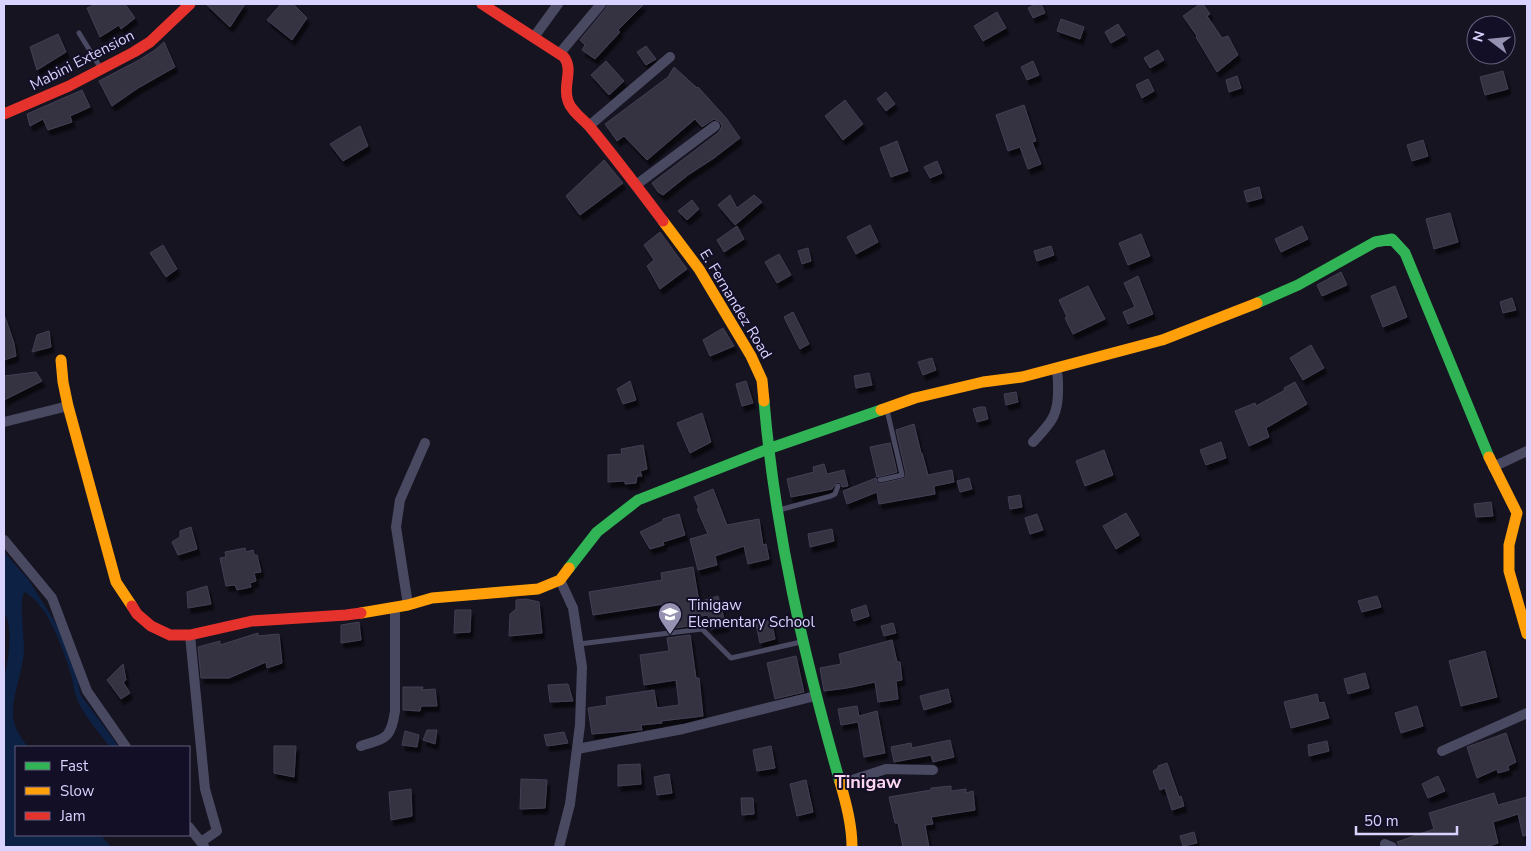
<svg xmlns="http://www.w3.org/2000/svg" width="1531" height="851" font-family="'Nunito Sans',sans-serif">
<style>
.water{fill:#0d2144}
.building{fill:#343243;stroke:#433f54;filter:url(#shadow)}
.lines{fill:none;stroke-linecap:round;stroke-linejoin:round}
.lane{stroke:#4a4962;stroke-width:5}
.street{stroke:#4a4962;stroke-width:10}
.fast{stroke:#30b455;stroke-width:11}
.slow{stroke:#ff9f0a;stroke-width:11}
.jam{stroke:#e5322d;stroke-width:11}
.labels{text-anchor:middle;stroke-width:4;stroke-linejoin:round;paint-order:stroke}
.street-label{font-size:15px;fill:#d9d4ff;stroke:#130f26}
.poi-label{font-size:15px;fill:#d9d4ff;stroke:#130f26;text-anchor:start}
.quarter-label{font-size:18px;font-weight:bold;fill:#ffd6f0;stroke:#130f26}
</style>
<defs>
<filter id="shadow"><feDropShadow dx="3" dy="5.5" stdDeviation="1" flood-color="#0009"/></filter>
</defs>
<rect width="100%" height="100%" fill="#161421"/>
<path class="water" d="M4 552 28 579 62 633 76 669 80 694 119 747H110C98 731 81 713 75 693 73 686 73 680 71 674 64 651 47 601 24 592 19 605 24 634 24 650 23 672 12 694 13 716 14 728 21 738 28 747H16V835H101L111 847H4V678C8 663 14 626 4 613Z"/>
<path class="building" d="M97 4H125L135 18 121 29 119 25 100 37 87 8Z
M206 4H245L230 27Z
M281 4H293L307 18 292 40 267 20Z
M608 4H644L618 30 620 32 595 59 582 50 585 45 580 40 606 8Z
M1036 4H1041L1045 13 1033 18 1028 8Z
M1200 4H1203L1210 14 1207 16 1222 38 1228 36 1238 55 1217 72 1196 37 1197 36 1183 16Z
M997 12 1006 28 983 41 974 26Z
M1061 19 1084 27 1080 39 1057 31Z
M1118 24 1125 35 1111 43 1105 32Z
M58 34 66 52 37 70 30 47Z
M164 42 175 67 138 88 112 106 99 81 139 60 155 50Z
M646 46 656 59 646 65 637 52Z
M1158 50 1164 60 1150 68 1144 58Z
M606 61 624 81 609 95 591 75Z
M1033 61 1039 75 1027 80 1021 67Z
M674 67 697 88 698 87 726 118 740 138 714 158 688 175 663 195 658 192 652 183 719 132 722 126 720 122 714 119 702 127 695 119 647 160 624 136 617 141 605 124 668 77Z
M1503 71 1508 89 1485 95 1480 77Z
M1237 76 1241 88 1229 92 1226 80Z
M1148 79 1154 91 1142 98 1136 85Z
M82 90 90 107 70 116 72 122 48 130 43 119 30 126 27 114Z
M886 92 895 104 886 111 877 99Z
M845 100 863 124 843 140 825 116Z
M1024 105 1036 141 1032 142 1041 164 1028 169 1020 147 1008 151 996 115Z
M360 126 368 146 343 161 330 144Z
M1423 140 1428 156 1412 161 1407 145Z
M897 141 908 171 891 177 880 148Z
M604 160 623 183 580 215 566 196Z
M937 161 942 173 930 178 924 167Z
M1259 187 1262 198 1247 202 1244 191Z
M730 195 737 208 754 195 762 202 735 225 718 205Z
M692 200 699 209 687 220 678 211Z
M1450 213 1458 242 1434 249 1426 219Z
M870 225 878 242 856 254 847 237Z
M737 226 744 239 724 252 717 240Z
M1302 226 1308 239 1281 252 1275 239Z
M660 232 687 269 660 289 647 266 654 260 644 245Z
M1141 234 1150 256 1128 265 1119 243Z
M163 245 177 269 166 277 150 253Z
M1051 246 1054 255 1037 261 1034 251Z
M808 248 811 261 802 264 798 251Z
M779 254 791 275 777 283 765 262Z
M1341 272 1347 285 1322 296 1317 285Z
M1138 276 1153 314 1128 324 1123 312 1135 307 1124 283Z
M1088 286 1105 319 1073 334 1065 318 1067 317 1059 300Z
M1395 286 1407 317 1383 327 1371 296Z
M1512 298 1516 310 1503 313 1500 302Z
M793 312 809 344 800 349 784 317Z
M4 317H5L14 343 16 356 4 360Z
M723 328 734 346 710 356 703 340Z
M49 331 51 347 32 352 37 335Z
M1311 345 1324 368 1303 380 1290 358Z
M932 358 936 370 923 375 918 362Z
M36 372 42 381 4 400V376Z
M869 373 872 385 856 388 854 376Z
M630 381 636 400 623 404 617 389Z
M746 381 753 403 742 406 736 384Z
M1295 382 1307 404 1266 428 1269 437 1249 446 1235 411 1255 403 1256 406 1285 390 1284 388Z
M1016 392 1018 402 1006 405 1004 394Z
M980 407H985L988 419 977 422 973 409Z
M702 413 711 442 690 453 677 423Z
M914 424 921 453H922L928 475 952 470 954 482 934 486 935 494 879 504 877 492 847 504 843 491 876 478 877 483 880 484 905 478 906 474 896 430Z
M1221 442 1226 458 1206 465 1200 450Z
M890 443 897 472 877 477 870 447Z
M643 445 647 469 640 471 642 476H637L636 483 625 484V481L608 482V455L622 454 621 449Z
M1104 450 1113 475 1085 486 1076 461Z
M824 464 827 474 844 470 848 486 842 487 841 483 837 482 832 489 791 497 787 479 814 472 813 467Z
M969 478 972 489 960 492 957 481Z
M713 489 727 525 759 519 763 545 766 544 769 559 748 564 744 546 715 556 717 565 698 570 690 539 708 534 697 509 699 508 694 497Z
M1020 495 1022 507 1010 509 1008 497Z
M1491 502 1493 516 1476 517 1474 504Z
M1126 513 1139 535 1116 549 1103 526Z
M679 514 685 535 663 542 664 545 650 549 640 532 663 521V519Z
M1037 514 1043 530 1030 534 1025 518Z
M191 527 197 549 178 555 172 542 180 537V531Z
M832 529 834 541 810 547 808 534Z
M245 548 246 552 253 550 254 555H257L261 572 254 573 256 581 250 583 251 587 237 590 235 585 226 586 220 558 226 557 225 552Z
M693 567 699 602 718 596 726 626 711 629 708 615 688 618 689 626 668 629 664 604 593 615 589 592 662 580 661 573Z
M207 586 211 604 188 608 187 592Z
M1377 596 1381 607 1362 612 1358 601Z
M526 599 539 602 542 633 509 636 510 614 516 609V600Z
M866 605 869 616 854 621 851 610Z
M455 610H471L470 632 454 633Z
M771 620 775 639 760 643 756 624Z
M359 622 361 640 341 643V625Z
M893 623 896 633 884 636 881 626Z
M258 633V636L279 634 282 663 267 668 266 662 229 678H201L198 647 220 641V645Z
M690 635 696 678H699L703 716 661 721 662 723 641 725 642 730H638L592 734 588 708 607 705 606 697 654 690 657 708 679 705 676 680 644 685 640 655 669 651 667 638Z
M892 640 897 662H900L902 680 896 681 898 699 878 702 875 682 847 688 824 691 820 668 841 664 839 654Z
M1485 651 1497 697 1461 706 1449 661Z
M796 656 804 692 775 699 767 663Z
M123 664 126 680 123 682 130 693 121 699 107 680Z
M1365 673 1369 688 1348 694 1344 679Z
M568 684 573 701 550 702 548 685Z
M403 687H423L422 690 435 689 437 706H421L420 711 403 710Z
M948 689 951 702 924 710 920 696Z
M1317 694 1319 703 1324 702 1329 718 1291 728 1284 702Z
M857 706 859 716 877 711 885 753 864 757 858 722 841 725 838 709Z
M1417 706 1423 726 1401 733 1395 713Z
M427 730H437L435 744 423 740Z
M405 731 419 735 417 747 402 745Z
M564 732 568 743 547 746 544 735Z
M1506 733 1516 762 1508 766 1509 770 1498 773 1497 769 1477 778 1467 747Z
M950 740 954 757 933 762 931 755 894 762 891 747 911 743 912 748Z
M1327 741 1329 751 1309 756 1308 745Z
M274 746H296L294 777 274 773Z
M771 746 775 768 757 771 753 750Z
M1167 763 1179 797 1181 796 1184 806 1172 810 1165 788 1160 790 1153 771 1158 768V766Z
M640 764 641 784 618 786V765Z
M669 774 672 793 657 795 654 777Z
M1438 776 1445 791 1428 798 1422 784Z
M521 779 547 780 545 808 520 809Z
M806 780 813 812 797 816 790 784Z
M951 786V791L966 789V793L973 791 975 810 931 817 933 824 925 825 929 847H903L898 823H895L889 797 931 790V788Z
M411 789 412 816 391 820 389 792Z
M1494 793 1498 805 1527 797V835L1523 836 1518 814 1493 822 1498 843 1486 847H1399L1397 842 1434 829 1429 813Z
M741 798H753L754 814 742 815Z
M1194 832 1197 843 1183 846 1180 836Z"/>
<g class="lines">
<path class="lane" d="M79 33 100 67
M880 480 902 475 887 410
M779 510 831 496 835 494 838 486
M579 644 702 629 731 658 801 642"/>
<path class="street" d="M534 37 558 4
M560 53 601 4
M589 126 670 57
M636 185 715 126
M4 422 68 406
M1033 442C1053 421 1059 414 1058 385 1058 379 1058 374 1056 369
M1493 467 1527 451
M4 540 52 598 87 691 126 747
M408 605 396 527 400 500 425 443
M190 635 205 789 217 831 201 842
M361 746C386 738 391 739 395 711V608
M577 749 683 729 815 696
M1442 751 1527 713
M840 784 886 769 933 770
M189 827 204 846
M1385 844 1392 847
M559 847 570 804 574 772 580 725 582 667 573 608 560 580"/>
<path class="fast" d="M1257 303 1298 285 1375 242 1392 239 1405 253 1489 457
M764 401C775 531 804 657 840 782
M569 568 597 532 638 500 768 449 881 410"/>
<path class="slow" d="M663 221 699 269 751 356 762 380 764 401
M61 360 63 382 68 406 116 582 132 606
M881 410 915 398 983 382 1022 377 1162 340 1257 303
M1489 457 1517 513 1509 545V571L1527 634
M361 613 408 605 432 598 538 589 560 580 569 568
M840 782C846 803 852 825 852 847"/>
<path class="jam" d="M482 4 564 57C574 70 562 86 568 101 571 111 583 119 590 127 615 157 639 189 663 221
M4 114 69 86 134 52 150 42 190 4
M132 606 137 614 151 626 170 635H190L252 621 346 615 361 613"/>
</g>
<defs>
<g id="school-pin" transform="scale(1.25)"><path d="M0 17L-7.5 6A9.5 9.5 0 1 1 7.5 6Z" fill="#9591b1" stroke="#130f26"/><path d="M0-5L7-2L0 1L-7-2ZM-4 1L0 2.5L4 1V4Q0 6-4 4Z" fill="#fff"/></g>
</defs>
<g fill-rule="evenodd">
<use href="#school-pin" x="670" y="614"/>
</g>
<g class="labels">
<g class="street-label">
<text transform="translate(82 60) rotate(-27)" y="5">Mabini Extension</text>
<text transform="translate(736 304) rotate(59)" y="5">E. Fernandez Road</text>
</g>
<g class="poi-label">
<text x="688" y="610">Tinigaw<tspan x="688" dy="17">Elementary School</tspan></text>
</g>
<g class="quarter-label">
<text x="868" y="788">Tinigaw</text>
</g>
</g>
<rect width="1531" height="851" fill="none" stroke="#d9d4ff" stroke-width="10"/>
<rect x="15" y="746" width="175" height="90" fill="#130f26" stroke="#625e7d"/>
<rect x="25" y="762" width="25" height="8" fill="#30b455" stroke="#625e7d"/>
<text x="60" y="771" font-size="15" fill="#d9d4ff">Fast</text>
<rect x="25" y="787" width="25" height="8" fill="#ff9f0a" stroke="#625e7d"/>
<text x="60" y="796" font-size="15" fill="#d9d4ff">Slow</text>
<rect x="25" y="812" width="25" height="8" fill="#e5322d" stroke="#625e7d"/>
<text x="60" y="821" font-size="15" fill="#d9d4ff">Jam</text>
<g transform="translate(1491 40) rotate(286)"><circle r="24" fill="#130f26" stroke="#625e7d"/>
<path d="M0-4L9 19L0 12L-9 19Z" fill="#9591b1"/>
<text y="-8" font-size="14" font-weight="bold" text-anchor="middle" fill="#d9d4ff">N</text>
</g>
<path d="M1356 826v8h101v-8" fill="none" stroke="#d9d4ff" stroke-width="2.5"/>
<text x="1364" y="826" font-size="15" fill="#d9d4ff" stroke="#130f26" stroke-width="4" paint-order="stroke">50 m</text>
</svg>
